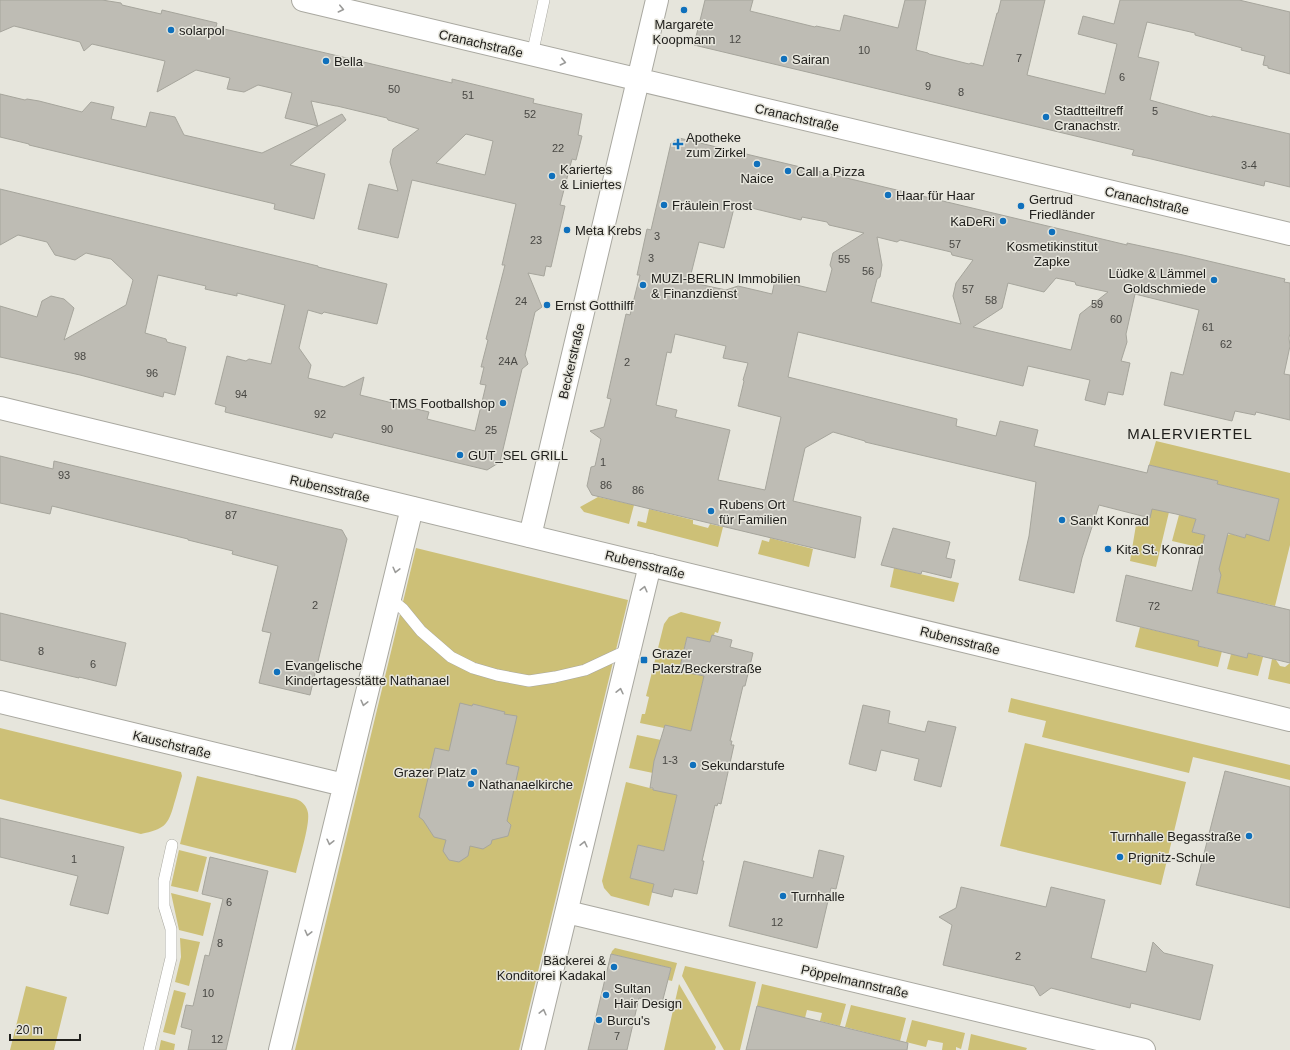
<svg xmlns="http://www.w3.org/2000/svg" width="1290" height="1050" font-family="Helvetica,sans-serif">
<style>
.green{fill:#cdc077}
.building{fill:#bebcb4;stroke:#a6a59c;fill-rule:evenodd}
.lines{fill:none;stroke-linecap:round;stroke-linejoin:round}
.lane-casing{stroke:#a9a8a0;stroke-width:12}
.street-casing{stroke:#a9a8a0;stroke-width:24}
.secondary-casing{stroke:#a9a8a0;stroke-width:24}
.lane{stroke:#fff;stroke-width:11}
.street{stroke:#fff;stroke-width:22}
.secondary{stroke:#fff;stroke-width:22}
.oneway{stroke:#9b9b99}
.poi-dot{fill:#0f70bc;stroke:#e6e5dc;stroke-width:1.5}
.labels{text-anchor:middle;stroke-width:3;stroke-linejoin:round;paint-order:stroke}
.number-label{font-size:11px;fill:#484743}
.poi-label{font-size:13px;fill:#21201d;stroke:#e6e5dc;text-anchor:start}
.street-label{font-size:13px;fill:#21201d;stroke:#e6e5dc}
.quarter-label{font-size:15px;letter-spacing:1px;fill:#21201d;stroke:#e6e5dc}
</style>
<rect width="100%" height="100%" fill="#e6e5dc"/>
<path class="green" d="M1156 441 1290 473V545L1275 606 1229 596 1227 600 1216 597 1221 575 1218 572 1227 535 1231 534 1245 538 1246 534 1269 540 1279 499 1217 484 1218 481 1149 465Z
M598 497 634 505 629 524 584 512 580 507Z
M1152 508 1169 512 1156 567 1130 561 1137 519 1149 521Z
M649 509 693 520V524L708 528 710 524 723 527 718 547 637 526 638 521 646 523Z
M1179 515 1196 519 1192 532 1205 535 1202 548 1172 541Z
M770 538 813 549 809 567 758 554 762 540 769 542Z
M416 548 628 600 519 1050H295Z
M894 568 959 583 954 602 890 587Z
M681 612 721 622 718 633 715 632 714 635H712L710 642 687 637 679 670 704 676 691 731 668 726 664 728 640 723 642 714H645L649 697 646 696 664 624 669 617Z
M1140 627 1199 641 1198 646 1209 649 1223 647 1218 667 1135 647Z
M1248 653 1263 657 1258 676 1227 669 1231 654 1247 658Z
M1272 659 1276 660 1280 666 1285 667 1290 663V684L1268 679Z
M1011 698 1290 765V780L1193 757 1189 773 1042 737 1046 721 1008 712Z
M0 728 181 772 182 776C179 785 177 795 174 804 168 826 164 829 141 834L0 799Z
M637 735 661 740 653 773 629 768Z
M1025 743 1186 782 1161 885 1000 846Z
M197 776 296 799C302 801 307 806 308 813 310 825 299 859 296 873L180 844Z
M626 782 677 795 664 851 638 845 630 878 654 884 649 906 611 896 604 888 602 881Z
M179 850 207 857 198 892 171 886Z
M171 893 211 903 203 936 179 930Z
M180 938 200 942 189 986 175 982 181 957Z
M615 948 677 963 672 981 668 980 671 968 611 954 612 951Z
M685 966 756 982 740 1050H724L682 976Z
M679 984 716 1047 715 1050H664Z
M762 984 846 1004 840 1026 820 1021 822 1013 807 1010 805 1018 757 1006Z
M26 986 67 997 54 1050H10Z
M174 990 186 993 175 1035 163 1032Z
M851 1005 906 1018 900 1041 845 1027Z
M912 1020 965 1033 961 1049 956 1047V1050H942L943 1043 928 1040 926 1047 906 1042Z
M971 1034 1027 1048 1026 1050H968Z
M161 1040 175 1044 174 1050H159Z"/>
<path class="building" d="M0 0H102L121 3 122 5 161 14 162 10 217 23 216 27 452 83V79L534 99 533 103 582 114 578 135 582 136 576 160 572 159 560 205 565 206 551 267 546 266 544 276 528 273 542 307 535 312 525 355 528 364 522 369 500 462 487 470 334 433 332 438 225 412 226 407 215 404 227 356 246 361 249 359 271 364 285 305 237 293V296L205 289 206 286 158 275 145 333 166 339 167 342 186 347 175 395 164 392 163 397 80 375 0 357V306L37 317 42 301 51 296 64 299 74 308 64 340 126 305 133 280 111 259 86 253 75 260 55 255 47 242 18 235 0 245V189L318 266V267L387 284 377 324 324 312 322 314 308 310 299 348 311 365 308 378 344 387 364 377 360 395 429 412 427 419 475 431 486 385 480 384 484 367H481L488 340 486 339 505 265H502L516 204 412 180 398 238 358 229 369 184 398 191 390 162 393 149 419 129 388 120 387 118 337 106H336L311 101 318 126 342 114 346 120 290 165 325 174 314 219 274 209 275 204 29 145V144L0 137V94L25 100 27 99 39 101 82 112 91 102 114 107 111 119 146 127 150 112 175 117 184 135 262 153 318 126 285 118 292 93 258 85 244 92 227 89 230 78 196 70 157 92 165 61 92 44 84 51 80 42 14 26 0 32ZM466 134 493 141 485 175 436 163Z
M705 0H753L750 11 815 27 816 26 840 31 844 15 898 28 905 0H926L916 50 928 53 929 54 969 64 971 63 983 66 997 13H998L1001 0H1045L1027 75 1105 94 1117 44 1078 34 1083 16 1114 24 1120 0H1239L1290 12V74L1268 68V66L1263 65 1265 56 1241 50 1242 48 1195 35V33L1147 22 1138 57 1159 62 1150 100 1211 117 1212 116 1290 134V187L1265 181 1264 186 1147 158 1132 155 1134 150 694 45Z
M679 138 1127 245V243L1183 255 1285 279 1284 282 1290 283V333L1289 338 1290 346 1284 374 1290 375V420L1256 412 1255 415 1235 411 1232 421 1164 405 1171 372 1183 375 1199 310 1135 294 1126 334 1127 342 1121 361 1130 363 1123 395 1108 392 1105 405 1085 400 1090 380 1028 366 1023 386 798 332 788 377 957 419 956 426 996 436 1000 421 1038 430 1034 446 1147 473 1149 465 1218 481 1217 484 1279 499 1269 541 1246 534 1245 538 1228 533 1219 569 1221 575 1217 593 1290 610V663L1248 653 1247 658 1219 651 1198 646 1199 641 1116 621 1126 575 1192 591 1205 535 1192 532 1196 519 1176 514 1152 509 1150 518 1099 505 1082 558 1074 593 1019 580 1029 536 1036 482 865 442V441L833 432 805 448 793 501 861 517 855 558 592 495 587 486 591 467 595 466 601 439 590 431 604 427 611 399 607 398 626 314 630 315 640 275H637L647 229 651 230 671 143ZM735 204 801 220 802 217 827 222 829 225 864 233 833 253 830 265 832 269 826 292 775 280 772 294 738 286 726 290 689 282 699 242 724 248ZM877 237 897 242 900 240 951 252 952 255 973 260 956 283 953 296 961 324 871 302 877 279 880 277 882 265ZM1056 278 1075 282 1076 285 1108 292 1080 314 1071 350 973 327 1002 308 1008 283 1044 292ZM675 334 726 346 723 358 748 363 743 380 744 381 738 406 781 417 765 490 718 480 730 430 675 417 677 410 656 405 667 352 671 353Z
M0 456 53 469 54 461 342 530 347 539 310 695 259 683 271 633 262 631 278 566 232 554 233 551 188 540V539L52 506 50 514 0 503Z
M893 528 950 542 946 558 955 560 951 578 922 571 921 574 881 565Z
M0 613 126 643 116 686 79 677V678L0 660Z
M712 635 732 640 730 647 753 653 745 686H743L730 741H732L731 745H734L721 804 718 803 717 806 715 805 702 861H704L697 894 674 889 672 897 652 892 654 884 630 878 638 845 664 851 677 795 653 790V788H650L654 761 665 725 691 731 704 676 679 671 687 637 710 642Z
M460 703 472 706 473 704 505 712 504 714 517 716 506 764 519 767 507 821 511 825 508 836 492 840 491 844 483 849 470 846 468 856 459 862 449 860 443 851 446 840 434 837 423 820 419 817 435 748 449 751Z
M863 705 890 711 888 723 925 732 928 721 956 727 941 787 914 780 919 759 881 750 876 771 849 764Z
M1225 771 1290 787V908L1196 885Z
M0 818 124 847 108 914 70 905 78 876 0 857Z
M819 850 844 856 836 889 831 888 817 948 729 926 744 861 813 878Z
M210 857 268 871 226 1050H188L192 1030 181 1027 186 1005 193 1006 205 955 209 956 223 899 202 894Z
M961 887 1046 907 1051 887 1105 900 1091 958 1146 972 1153 942 1164 953 1213 965 1200 1020 1131 1003 1130 1008 1051 988 1040 996 1034 986 943 965 952 925 939 917 956 908Z
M611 954 671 968 662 1003 639 998 627 1050H588Z
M757 1006 908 1043 907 1050H746Z"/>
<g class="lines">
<g class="lane-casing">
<path id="lane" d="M532 55 544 0
M390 598 403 609 421 631 451 657 473 668 497 675 529 681 555 677 585 670 630 649
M149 1050 171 958V929L164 906V881L172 845"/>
</g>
<g class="street-casing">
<path id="street" d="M303 0 1290 234
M530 536 657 0
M0 702 344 785
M567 912 1144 1050
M280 1050 412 508
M533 1050 650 565"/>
</g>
<g class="secondary-casing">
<path id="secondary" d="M0 408 1290 720"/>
</g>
<use href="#lane" class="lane"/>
<use href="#street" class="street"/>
<use href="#secondary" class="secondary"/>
</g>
<defs><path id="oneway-chevron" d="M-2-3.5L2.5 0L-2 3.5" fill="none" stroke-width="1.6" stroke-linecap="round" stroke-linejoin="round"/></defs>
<g class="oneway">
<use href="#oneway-chevron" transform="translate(341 9) rotate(13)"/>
<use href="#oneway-chevron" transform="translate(563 62) rotate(13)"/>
<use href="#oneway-chevron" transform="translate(396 570) rotate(104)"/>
<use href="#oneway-chevron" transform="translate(644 589) rotate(-76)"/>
<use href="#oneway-chevron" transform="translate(620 691) rotate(-77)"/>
<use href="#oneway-chevron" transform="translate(364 703) rotate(104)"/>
<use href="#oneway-chevron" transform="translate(330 842) rotate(103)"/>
<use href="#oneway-chevron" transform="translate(584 844) rotate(-77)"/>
<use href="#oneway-chevron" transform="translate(308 933) rotate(104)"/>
<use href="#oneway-chevron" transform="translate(543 1012) rotate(-76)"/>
</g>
<g class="poi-dot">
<circle cx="684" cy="10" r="4"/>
<circle cx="171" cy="30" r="4"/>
<circle cx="784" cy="59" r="4"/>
<circle cx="326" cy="61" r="4"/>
<circle cx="1046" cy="117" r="4"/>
<path d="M676 138h4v4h4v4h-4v4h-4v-4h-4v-4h4z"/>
<circle cx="757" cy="164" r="4"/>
<circle cx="788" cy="171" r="4"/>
<circle cx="552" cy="176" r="4"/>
<circle cx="888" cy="195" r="4"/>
<circle cx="664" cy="205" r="4"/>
<circle cx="1021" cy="206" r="4"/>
<circle cx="1003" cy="221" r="4"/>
<circle cx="567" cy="230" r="4"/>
<circle cx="1052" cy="232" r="4"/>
<circle cx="1214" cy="280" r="4"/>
<circle cx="643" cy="285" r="4"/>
<circle cx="547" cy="305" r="4"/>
<circle cx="503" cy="403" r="4"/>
<circle cx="460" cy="455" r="4"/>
<circle cx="711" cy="511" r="4"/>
<circle cx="1062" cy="520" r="4"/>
<circle cx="1108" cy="549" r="4"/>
<rect x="640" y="656" width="8" height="8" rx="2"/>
<circle cx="277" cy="672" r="4"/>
<circle cx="693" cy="765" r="4"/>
<circle cx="474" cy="772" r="4"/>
<circle cx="471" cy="784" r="4"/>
<circle cx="1249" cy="836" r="4"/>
<circle cx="1120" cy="857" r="4"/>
<circle cx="783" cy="896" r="4"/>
<circle cx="614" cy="967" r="4"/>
<circle cx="606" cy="995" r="4"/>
<circle cx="599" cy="1020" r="4"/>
</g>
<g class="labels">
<g class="number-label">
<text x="735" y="43">12</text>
<text x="864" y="54">10</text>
<text x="1019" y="62">7</text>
<text x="1122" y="81">6</text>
<text x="928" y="90">9</text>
<text x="394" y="93">50</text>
<text x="961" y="96">8</text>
<text x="468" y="99">51</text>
<text x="1155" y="115">5</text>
<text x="530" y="118">52</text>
<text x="558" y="152">22</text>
<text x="1249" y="169">3-4</text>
<text x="657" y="240">3</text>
<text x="536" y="244">23</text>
<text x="955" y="248">57</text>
<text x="651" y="262">3</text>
<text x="844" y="263">55</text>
<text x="868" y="275">56</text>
<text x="968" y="293">57</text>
<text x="991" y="304">58</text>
<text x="521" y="305">24</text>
<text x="1097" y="308">59</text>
<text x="1116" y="323">60</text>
<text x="1208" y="331">61</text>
<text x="1226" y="348">62</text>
<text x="80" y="360">98</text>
<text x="508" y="365">24A</text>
<text x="627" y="366">2</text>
<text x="152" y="377">96</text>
<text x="241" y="398">94</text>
<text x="320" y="418">92</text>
<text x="387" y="433">90</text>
<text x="491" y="434">25</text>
<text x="603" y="466">1</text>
<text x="64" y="479">93</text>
<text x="606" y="489">86</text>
<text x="638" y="494">86</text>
<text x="231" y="519">87</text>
<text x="315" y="609">2</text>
<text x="1154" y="610">72</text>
<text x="41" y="655">8</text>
<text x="93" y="668">6</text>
<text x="670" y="764">1-3</text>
<text x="74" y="863">1</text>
<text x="229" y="906">6</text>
<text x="777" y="926">12</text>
<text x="220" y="947">8</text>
<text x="1018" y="960">2</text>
<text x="208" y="997">10</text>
<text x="617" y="1040">7</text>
<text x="217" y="1043">12</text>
</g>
<g class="poi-label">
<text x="684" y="29" text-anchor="middle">Margarete<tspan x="684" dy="15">Koopmann</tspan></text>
<text x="179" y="35">solarpol</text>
<text x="792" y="64">Sairan</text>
<text x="334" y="66">Bella</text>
<text x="1054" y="115">Stadtteiltreff<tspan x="1054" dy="15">Cranachstr.</tspan></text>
<text x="686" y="142">Apotheke<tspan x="686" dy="15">zum Zirkel</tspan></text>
<text x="560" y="174">Kariertes<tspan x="560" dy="15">&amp; Liniertes</tspan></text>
<text x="796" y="176">Call a Pizza</text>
<text x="757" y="183" text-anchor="middle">Naice</text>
<text x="896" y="200">Haar für Haar</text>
<text x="1029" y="204">Gertrud<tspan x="1029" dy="15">Friedländer</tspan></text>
<text x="672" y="210">Fräulein Frost</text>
<text x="995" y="226" text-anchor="end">KaDeRi</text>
<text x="575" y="235">Meta Krebs</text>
<text x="1052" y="251" text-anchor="middle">Kosmetikinstitut<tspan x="1052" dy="15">Zapke</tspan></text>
<text x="1206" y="278" text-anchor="end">Lüdke &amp; Lämmel<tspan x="1206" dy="15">Goldschmiede</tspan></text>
<text x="651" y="283">MUZI-BERLIN Immobilien<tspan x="651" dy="15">&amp; Finanzdienst</tspan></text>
<text x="555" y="310">Ernst Gotthilff</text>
<text x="495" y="408" text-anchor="end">TMS Footballshop</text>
<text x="468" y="460">GUT_SEL GRILL</text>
<text x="719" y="509">Rubens Ort<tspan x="719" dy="15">für Familien</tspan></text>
<text x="1070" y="525">Sankt Konrad</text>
<text x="1116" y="554">Kita St. Konrad</text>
<text x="652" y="658">Grazer<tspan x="652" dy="15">Platz/Beckerstraße</tspan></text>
<text x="285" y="670">Evangelische<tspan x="285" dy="15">Kindertagesstätte Nathanael</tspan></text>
<text x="701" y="770">Sekundarstufe</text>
<text x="466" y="777" text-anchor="end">Grazer Platz</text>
<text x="479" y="789">Nathanaelkirche</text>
<text x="1241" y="841" text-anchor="end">Turnhalle Begasstraße</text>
<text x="1128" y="862">Prignitz-Schule</text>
<text x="791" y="901">Turnhalle</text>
<text x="606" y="965" text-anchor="end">Bäckerei &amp;<tspan x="606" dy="15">Konditorei Kadakal</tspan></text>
<text x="614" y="993">Sultan<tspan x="614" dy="15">Hair Design</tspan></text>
<text x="607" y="1025">Burcu's</text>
</g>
<g class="street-label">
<text transform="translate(481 43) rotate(13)" y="5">Cranachstraße</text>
<text transform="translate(797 117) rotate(13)" y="5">Cranachstraße</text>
<text transform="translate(1147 200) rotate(13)" y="5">Cranachstraße</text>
<text transform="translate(571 361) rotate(-77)" y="5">Beckerstraße</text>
<text transform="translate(330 488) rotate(13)" y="5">Rubensstraße</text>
<text transform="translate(645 564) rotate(14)" y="5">Rubensstraße</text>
<text transform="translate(960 640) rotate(14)" y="5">Rubensstraße</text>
<text transform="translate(172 744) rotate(14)" y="5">Kauschstraße</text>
<text transform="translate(855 981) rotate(13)" y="5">Pöppelmannstraße</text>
</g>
<g class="quarter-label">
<text x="1190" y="439">MALERVIERTEL</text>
</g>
</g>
<path d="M10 1034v6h70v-6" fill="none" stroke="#21201d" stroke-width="2"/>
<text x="16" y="1034" font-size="12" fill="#21201d" stroke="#e6e5dc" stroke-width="3" paint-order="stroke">20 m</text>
</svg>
